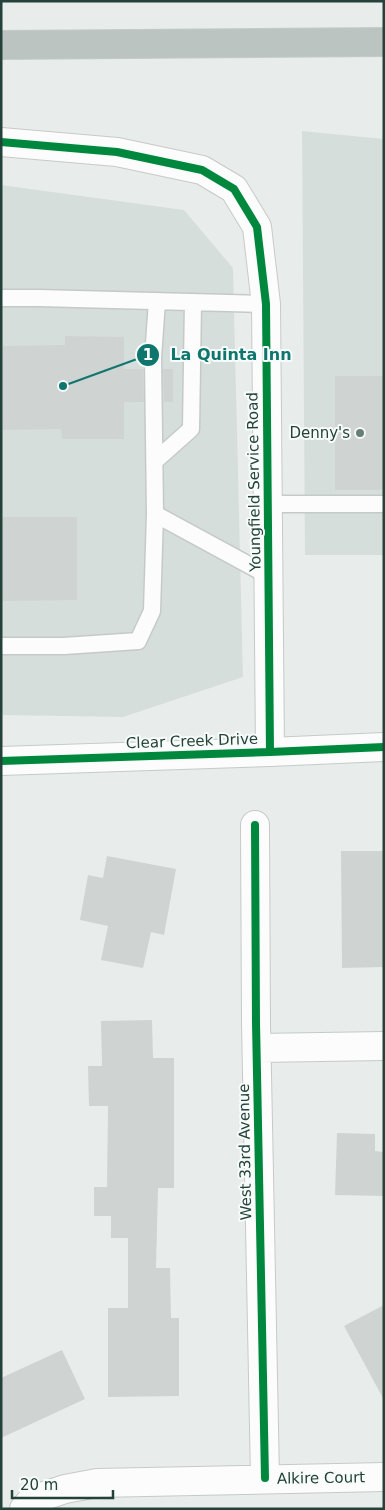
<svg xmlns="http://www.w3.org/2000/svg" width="385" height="1510" font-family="'DejaVu Sans',sans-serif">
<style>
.built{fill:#d6dedb}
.building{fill:#cfd4d2}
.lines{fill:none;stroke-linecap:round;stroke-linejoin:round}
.lane-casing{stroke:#c5cac8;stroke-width:19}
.street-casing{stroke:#c5cac8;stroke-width:30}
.secondary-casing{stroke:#c3cbc8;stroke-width:30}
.highway-casing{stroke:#c3ccc9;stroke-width:30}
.lane{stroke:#fcfcfc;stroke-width:16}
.street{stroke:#fcfcfc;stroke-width:28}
.secondary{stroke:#fcfcfc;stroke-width:28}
.highway{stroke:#bcc4c2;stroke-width:28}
.cycleway-casing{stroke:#f7fbf9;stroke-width:11}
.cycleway{stroke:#00873e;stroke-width:8}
.poi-dot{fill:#697e78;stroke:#f7fbf9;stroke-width:2}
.labels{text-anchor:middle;stroke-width:4;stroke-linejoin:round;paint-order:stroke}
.poi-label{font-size:15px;fill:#24423a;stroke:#f7fbf9;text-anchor:end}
.street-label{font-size:15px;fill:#24423a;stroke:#f7fbf9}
.leader{fill:none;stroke:#0f766e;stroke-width:2}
.callout-dot{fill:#0f766e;stroke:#f7fbf9;stroke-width:2}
.mark-label{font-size:15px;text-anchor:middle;font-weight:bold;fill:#fff}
.callout-label{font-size:16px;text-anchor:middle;font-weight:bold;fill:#0f766e;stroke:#f7fbf9;stroke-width:4;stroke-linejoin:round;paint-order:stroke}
</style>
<rect width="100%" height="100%" fill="#e8edeb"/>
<path class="built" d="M302 131 384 139V555H305Z
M1 185 184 210 233 268 243 677 123 717 1 715Z"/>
<path class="building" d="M65 336 124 337V369H143L144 402H124V439H62L61 429 1 430V346L65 345Z
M163 369H173V402H164Z
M335 376H384V490H335Z
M1 517H77V600L1 601Z
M341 851H384V967L342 968Z
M107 856 176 869 164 935 151 932 143 968 101 960 108 926 80 920 88 875 103 878Z
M152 1020 153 1058H174V1188H158L156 1268H170L171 1318H179V1396L108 1397V1308H128V1238H111V1216H94V1187H107L108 1106H89L88 1066H102L101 1021Z
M337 1133 375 1134V1151L384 1152V1196L335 1195Z
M384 1305V1400L344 1326Z
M62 1350 85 1399 1 1438V1378Z"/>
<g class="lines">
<g class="lane-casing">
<path id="lane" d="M1 298H39L266 304
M155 461 191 429 193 302
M267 504H384
M155 514 269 576
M1 646H64L138 641 152 611 155 514 153 358 157 301"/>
</g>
<g class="street-casing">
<path id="street" d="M1 142 117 152 202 170 234 189 257 227 266 304 270 752
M255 825 256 1023 265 1478
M257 1048 384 1046
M24 1509 32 1500 65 1489 97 1483 384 1477"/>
</g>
<g class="secondary-casing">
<path id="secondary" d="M1 761 270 752 384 747"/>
</g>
<g class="highway-casing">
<path id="highway" d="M1 45 384 42"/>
</g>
<use href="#lane" class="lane"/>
<use href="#street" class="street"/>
<use href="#secondary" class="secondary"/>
<use href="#highway" class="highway"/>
<g class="cycleway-casing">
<path id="cycleway" d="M1 142 117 152 202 170 234 189 257 227 266 304 270 752
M1 761 270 752 384 747
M255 825 256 1023 265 1478"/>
</g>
<use href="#cycleway" class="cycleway"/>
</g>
<circle class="poi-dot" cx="360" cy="433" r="5"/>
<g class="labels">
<g class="poi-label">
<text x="350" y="438">Denny's</text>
</g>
<g class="street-label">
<text transform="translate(254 482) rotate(-91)" y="5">Youngfield Service Road</text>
<text transform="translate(192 741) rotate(-2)" y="5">Clear Creek Drive</text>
<text transform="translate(245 1152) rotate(-91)" y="5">West 33rd Avenue</text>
<text transform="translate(321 1478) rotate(-1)" y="5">Alkire Court</text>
</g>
</g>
<path class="leader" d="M63 386L148 355"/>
<g class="callout-dot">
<circle cx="63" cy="386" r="5"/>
<circle cx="148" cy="355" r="12"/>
</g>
<g class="mark-label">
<text x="148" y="360">1</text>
</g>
<g class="callout-label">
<text x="231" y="360">La Quinta Inn</text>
</g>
<rect width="385" height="1510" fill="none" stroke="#24423a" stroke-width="5"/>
<path d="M12 1490v8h101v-8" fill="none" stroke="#24423a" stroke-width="2.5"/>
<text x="20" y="1490" font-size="15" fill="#24423a" stroke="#f7fbf9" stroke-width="4" paint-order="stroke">20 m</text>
</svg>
